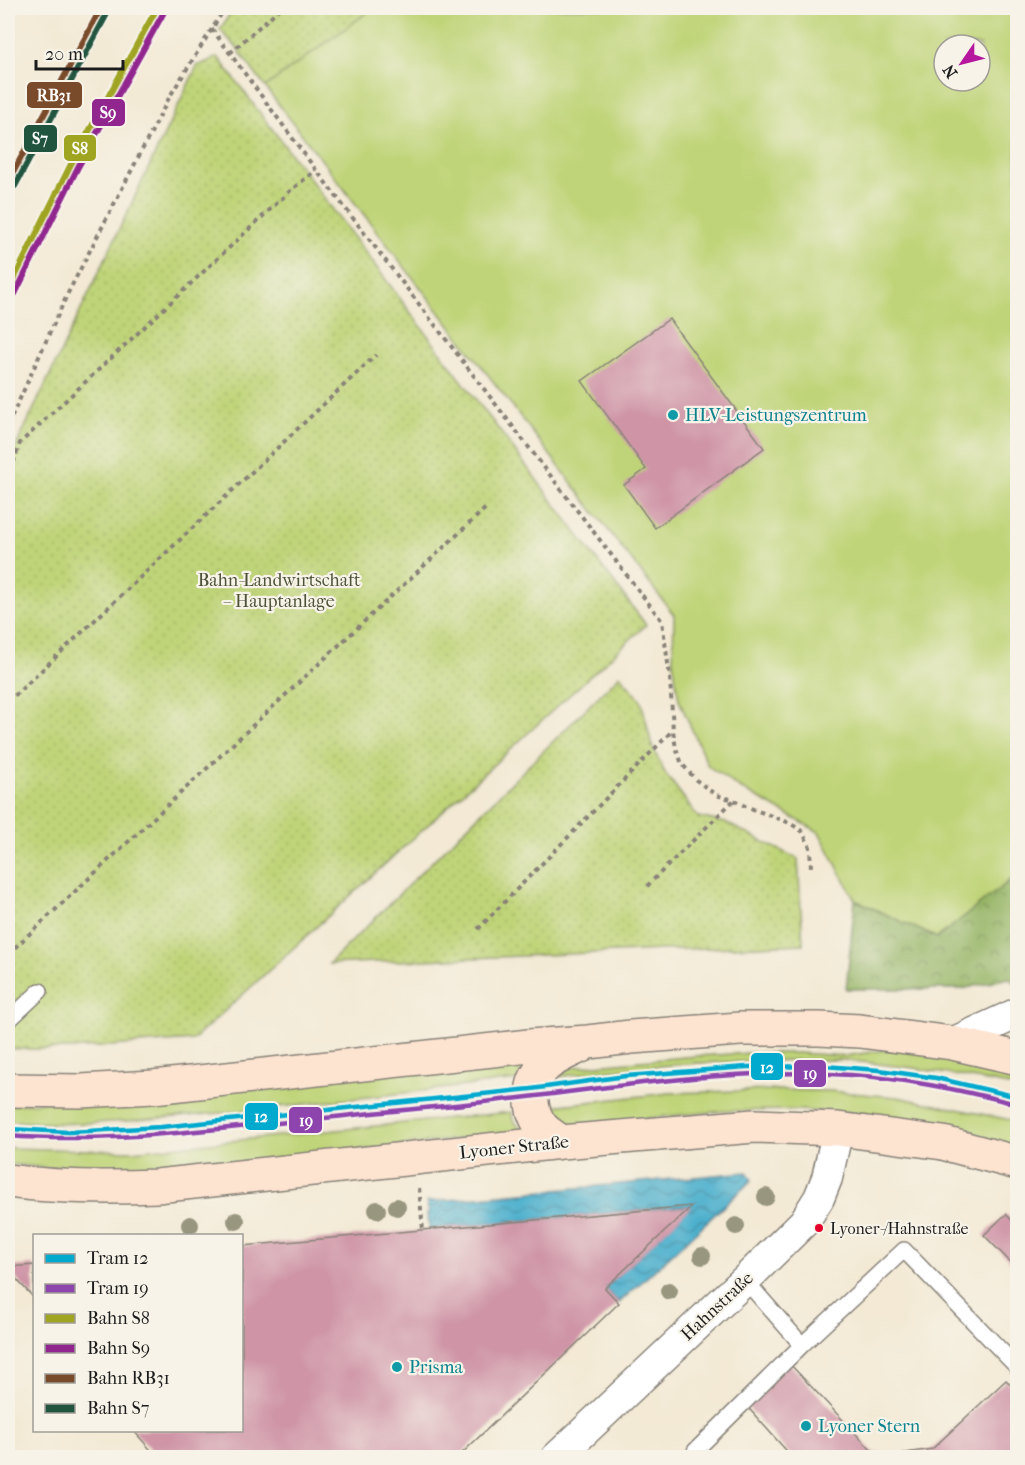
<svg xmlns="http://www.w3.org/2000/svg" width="1025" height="1465" font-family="'IM FELL French Canon',serif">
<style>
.green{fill:#bfd478;stroke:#6e784a;stroke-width:1.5;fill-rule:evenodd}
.forest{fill:url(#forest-crowns);stroke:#5a6942;stroke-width:1.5}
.garden{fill:url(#garden-dots);stroke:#6e784a;stroke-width:1.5}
.water{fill:url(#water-waves);stroke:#356674;stroke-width:1.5}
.building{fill:#cf95a7}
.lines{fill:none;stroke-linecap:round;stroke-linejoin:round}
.service-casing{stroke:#888278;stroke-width:18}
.minor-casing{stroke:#888278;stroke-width:33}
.secondary-casing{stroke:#888278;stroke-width:36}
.path{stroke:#888278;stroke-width:4;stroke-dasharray:4.5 4.5;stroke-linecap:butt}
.service{stroke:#fff;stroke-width:15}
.minor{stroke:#fff;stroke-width:30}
.secondary{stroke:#fde4d1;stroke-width:33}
.rail-1-casing{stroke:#f7f3e8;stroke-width:10}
.rail-2-casing{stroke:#f7f3e8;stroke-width:10}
.rail-3-casing{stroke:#f7f3e8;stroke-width:10}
.rail-4-casing{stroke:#f7f3e8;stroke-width:10}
.rail-1{stroke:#9fa421;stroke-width:6}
.rail-2{stroke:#91268f;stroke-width:6}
.rail-3{stroke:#7a4b2a;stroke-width:6}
.rail-4{stroke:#20543f;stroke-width:6}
.tram-1-casing{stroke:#f7f3e8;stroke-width:9}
.tram-2-casing{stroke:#f7f3e8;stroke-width:9}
.tram-1{stroke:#00a9ce;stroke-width:4.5}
.tram-2{stroke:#8e44ad;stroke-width:4.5}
.tree{fill:#98967e}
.culture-dot{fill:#0f9aa8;stroke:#f7f3e8;stroke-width:2}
.bus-dot{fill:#e4002b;stroke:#f7f3e8;stroke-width:2}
.labels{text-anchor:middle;stroke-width:4.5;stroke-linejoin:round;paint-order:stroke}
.bus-label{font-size:16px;fill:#1c1c1c;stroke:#f7f3e8;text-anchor:start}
.culture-label{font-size:18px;fill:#0d838f;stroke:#f7f3e8;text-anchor:start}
.park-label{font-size:18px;fill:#4d5338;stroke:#f7f3e8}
.street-label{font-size:18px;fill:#1c1c1c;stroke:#f7f3e8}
.line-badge{stroke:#f7f3e8;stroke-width:2}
.badge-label{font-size:16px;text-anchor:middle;font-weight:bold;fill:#fff}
</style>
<defs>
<pattern id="forest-crowns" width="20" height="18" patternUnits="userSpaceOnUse" patternTransform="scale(1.5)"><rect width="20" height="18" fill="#97b668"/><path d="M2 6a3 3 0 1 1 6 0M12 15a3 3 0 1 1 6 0" fill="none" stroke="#7a9355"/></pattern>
<pattern id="garden-dots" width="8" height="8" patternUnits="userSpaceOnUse" patternTransform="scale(1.5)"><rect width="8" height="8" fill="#bfd478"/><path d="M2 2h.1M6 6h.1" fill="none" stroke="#a4b567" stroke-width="1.8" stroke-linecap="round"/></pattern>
<pattern id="water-waves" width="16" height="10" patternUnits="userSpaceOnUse" patternTransform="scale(1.5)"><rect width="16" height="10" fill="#4eb0cd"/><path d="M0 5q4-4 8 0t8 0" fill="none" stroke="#408ea6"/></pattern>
</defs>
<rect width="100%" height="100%" fill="#f7f3e8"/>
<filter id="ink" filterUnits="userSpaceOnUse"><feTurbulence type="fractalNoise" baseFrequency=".0167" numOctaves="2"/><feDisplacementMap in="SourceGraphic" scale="12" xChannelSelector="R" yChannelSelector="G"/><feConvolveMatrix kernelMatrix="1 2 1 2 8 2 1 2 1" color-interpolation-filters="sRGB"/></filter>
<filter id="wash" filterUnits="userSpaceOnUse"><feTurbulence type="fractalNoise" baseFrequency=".008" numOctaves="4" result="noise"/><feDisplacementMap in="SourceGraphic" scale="24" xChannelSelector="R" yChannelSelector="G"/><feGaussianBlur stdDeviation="1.35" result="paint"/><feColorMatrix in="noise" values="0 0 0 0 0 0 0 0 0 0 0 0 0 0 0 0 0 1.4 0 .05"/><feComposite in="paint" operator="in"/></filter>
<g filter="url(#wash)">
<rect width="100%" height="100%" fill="#f3e9d4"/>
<path class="green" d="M373 8H1017V875L937 938 855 900 819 832 740 788 708 766 679 700 673 661 674 615 265 87ZM944 45H980V81H944Z
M905 1049 1017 1070 1018 1089 999 1083 914 1068 844 1060H798L697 1063 598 1071 558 1077 563 1072 574 1067 697 1056 752 1053H797L845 1056 885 1050Z
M547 1057C533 1063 524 1065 518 1080 412 1092 306 1105 199 1115 136 1120 71 1128 8 1120V1105Z
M774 1090 829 1091 897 1097 1011 1120 1017 1122V1148L928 1124 859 1114 797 1110 725 1111 574 1125C563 1121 557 1116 552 1106L669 1093Z
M511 1112 513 1120 524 1132 161 1172 47 1168 8 1164V1148L132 1151Z"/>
<path class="forest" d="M1017 875V985L1009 978 962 989H846L855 900 937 938Z"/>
<path class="garden" d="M233 8H373L265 87 236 47 220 30Z
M218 57 646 625 193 1040 70 1049H8V463L197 66Z
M620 675 641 700 652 746 665 773 698 817 726 823 798 859 803 944 329 964Z"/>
<path class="water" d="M747 1172 752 1180 619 1303 605 1288 691 1206 429 1229 427 1202Z"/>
<g id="blocks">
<path class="building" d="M669 319 764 448 655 528 624 485 646 469 582 381Z
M692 1206 605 1288 619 1303 457 1458H158L133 1430H242V1246Z
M1006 1214 1018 1227V1270L984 1235Z
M34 1265V1298L8 1270V1267Z
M788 1362 874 1453 899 1454 932 1449 1006 1380 1018 1392V1458H793L744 1403Z"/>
</g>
</g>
<g filter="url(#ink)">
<use href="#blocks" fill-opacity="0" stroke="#888278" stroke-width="1.5"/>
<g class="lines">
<g class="service-casing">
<path id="service" d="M8 1021 40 991
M745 1280 802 1345 904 1250 1018 1368
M695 1451 802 1345"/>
</g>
<g class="minor-casing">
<path id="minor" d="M952 1043 1018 1013
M556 1458 745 1280 804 1222 819 1198 827 1178 838 1129"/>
</g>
<g class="secondary-casing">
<path id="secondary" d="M8 1090 81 1091 153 1087 529 1046 588 1042 631 1037 740 1029H819L860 1031 952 1043 1018 1058
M561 1142C555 1137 547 1133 542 1127 528 1110 528 1083 544 1067 555 1057 568 1052 581 1046
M8 1181C59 1188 106 1188 157 1186L561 1142 754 1126 838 1129 943 1143 1018 1163"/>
</g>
<path class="path" d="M212 29 316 170 662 621 670 677 673 731 676 748 682 764 696 780 716 795 734 800 745 806 790 823 802 831 810 847 811 868
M230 53 280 8
M8 425 67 295 170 96 225 8
M8 480 20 443 291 190 316 170
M8 702 376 355
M647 886 734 800
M478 929 672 731
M8 954 488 506
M419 1188 423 1230"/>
<use href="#service" class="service"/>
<use href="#minor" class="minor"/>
<use href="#secondary" class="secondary"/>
<g class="rail-1-casing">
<path id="rail-1" d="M8 291 71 164 157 8"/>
</g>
<g class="rail-2-casing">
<path id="rail-2" d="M15 294 78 167 164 12"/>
</g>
<g class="rail-3-casing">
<path id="rail-3" d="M8 182 101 8"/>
</g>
<g class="rail-4-casing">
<path id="rail-4" d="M15 186 108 12"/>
</g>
<use href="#rail-1" class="rail-1"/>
<use href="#rail-2" class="rail-2"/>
<use href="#rail-3" class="rail-3"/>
<use href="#rail-4" class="rail-4"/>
<g class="tram-1-casing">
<path id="tram-1" d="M8 1129 69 1132 161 1127 531 1089 626 1076 747 1067 823 1066 879 1070 936 1078 1018 1097"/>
</g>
<g class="tram-2-casing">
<path id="tram-2" d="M8 1136C105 1143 201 1131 297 1121 377 1112 456 1106 536 1096 640 1083 745 1068 851 1075 907 1079 962 1090 1016 1104"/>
</g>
<use href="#tram-1" class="tram-1"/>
<use href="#tram-2" class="tram-2"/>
</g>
<g class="tree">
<circle cx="766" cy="1197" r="9"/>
<circle cx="397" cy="1207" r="9"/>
<circle cx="377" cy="1210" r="9"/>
<circle cx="236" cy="1221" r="9"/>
<circle cx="190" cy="1225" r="9"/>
<circle cx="736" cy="1226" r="9"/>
<circle cx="702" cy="1256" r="9"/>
<circle cx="669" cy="1291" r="9"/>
</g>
</g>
<g class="culture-dot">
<circle cx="673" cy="415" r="6"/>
<circle cx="397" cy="1367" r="6"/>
<circle cx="806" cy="1426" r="6"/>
</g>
<circle class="bus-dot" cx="819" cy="1228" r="5"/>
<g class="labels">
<g class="bus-label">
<text x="830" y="1234">Lyoner-/Hahnstraße</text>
</g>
<g class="culture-label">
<text x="685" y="421">HLV-Leistungszentrum</text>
<text x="409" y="1373">Prisma</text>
<text x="818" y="1432">Lyoner Stern</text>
</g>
<g class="park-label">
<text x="279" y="586">Bahn-Landwirtschaft<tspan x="279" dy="21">– Hauptanlage</tspan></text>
</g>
<g class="street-label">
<text transform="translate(514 1147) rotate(-6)" y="6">Lyoner Straße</text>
<text transform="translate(717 1306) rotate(-43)" y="6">Hahnstraße</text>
</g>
</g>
<g class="line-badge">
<rect x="26" y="81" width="57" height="28" rx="6" fill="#7a4b2a"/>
<rect x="91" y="98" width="35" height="29" rx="6" fill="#91268f"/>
<rect x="23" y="124" width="35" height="29" rx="6" fill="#20543f"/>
<rect x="63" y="134" width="34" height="28" rx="6" fill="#9fa421"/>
<rect x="750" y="1052" width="34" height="29" rx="6" fill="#00a9ce"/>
<rect x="793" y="1059" width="34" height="29" rx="6" fill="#8e44ad"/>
<rect x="244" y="1102" width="35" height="29" rx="6" fill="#00a9ce"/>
<rect x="288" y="1106" width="35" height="28" rx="6" fill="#8e44ad"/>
</g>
<g class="badge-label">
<text x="54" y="101">RB31</text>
<text x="108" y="118">S9</text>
<text x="40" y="144">S7</text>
<text x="80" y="154">S8</text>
<text x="767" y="1073">12</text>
<text x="810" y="1079">19</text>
<text x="261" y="1122">12</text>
<text x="306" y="1126">19</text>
</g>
<rect width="1025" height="1465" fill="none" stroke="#f7f3e8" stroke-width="30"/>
<rect x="33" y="1234" width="210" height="198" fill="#f7f3e8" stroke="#9f9d96" stroke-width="1.5"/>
<rect x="45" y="1254" width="30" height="9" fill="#00a9ce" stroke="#9f9d96" stroke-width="1.5"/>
<text x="87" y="1264" font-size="18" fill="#1c1c1c">Tram 12</text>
<rect x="45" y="1284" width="30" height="9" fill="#8e44ad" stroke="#9f9d96" stroke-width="1.5"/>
<text x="87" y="1294" font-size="18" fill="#1c1c1c">Tram 19</text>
<rect x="45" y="1314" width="30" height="9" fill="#9fa421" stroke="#9f9d96" stroke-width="1.5"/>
<text x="87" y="1324" font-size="18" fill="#1c1c1c">Bahn S8</text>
<rect x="45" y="1344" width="30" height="9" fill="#91268f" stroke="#9f9d96" stroke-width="1.5"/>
<text x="87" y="1354" font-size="18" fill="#1c1c1c">Bahn S9</text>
<rect x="45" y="1374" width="30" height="9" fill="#7a4b2a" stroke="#9f9d96" stroke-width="1.5"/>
<text x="87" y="1384" font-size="18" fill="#1c1c1c">Bahn RB31</text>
<rect x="45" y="1404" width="30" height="9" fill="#20543f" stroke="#9f9d96" stroke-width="1.5"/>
<text x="87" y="1414" font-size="18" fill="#1c1c1c">Bahn S7</text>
<g transform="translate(962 63) rotate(235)"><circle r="28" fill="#f7f3e8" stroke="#9f9d96" stroke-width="1.5"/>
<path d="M0-4.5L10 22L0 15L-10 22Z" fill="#b5179e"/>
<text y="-9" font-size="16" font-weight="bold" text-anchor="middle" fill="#1c1c1c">N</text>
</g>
<path d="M36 60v9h87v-9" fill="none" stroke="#1c1c1c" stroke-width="3"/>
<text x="45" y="60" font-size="18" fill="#1c1c1c" stroke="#f7f3e8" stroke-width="4.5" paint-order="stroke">20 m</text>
</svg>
